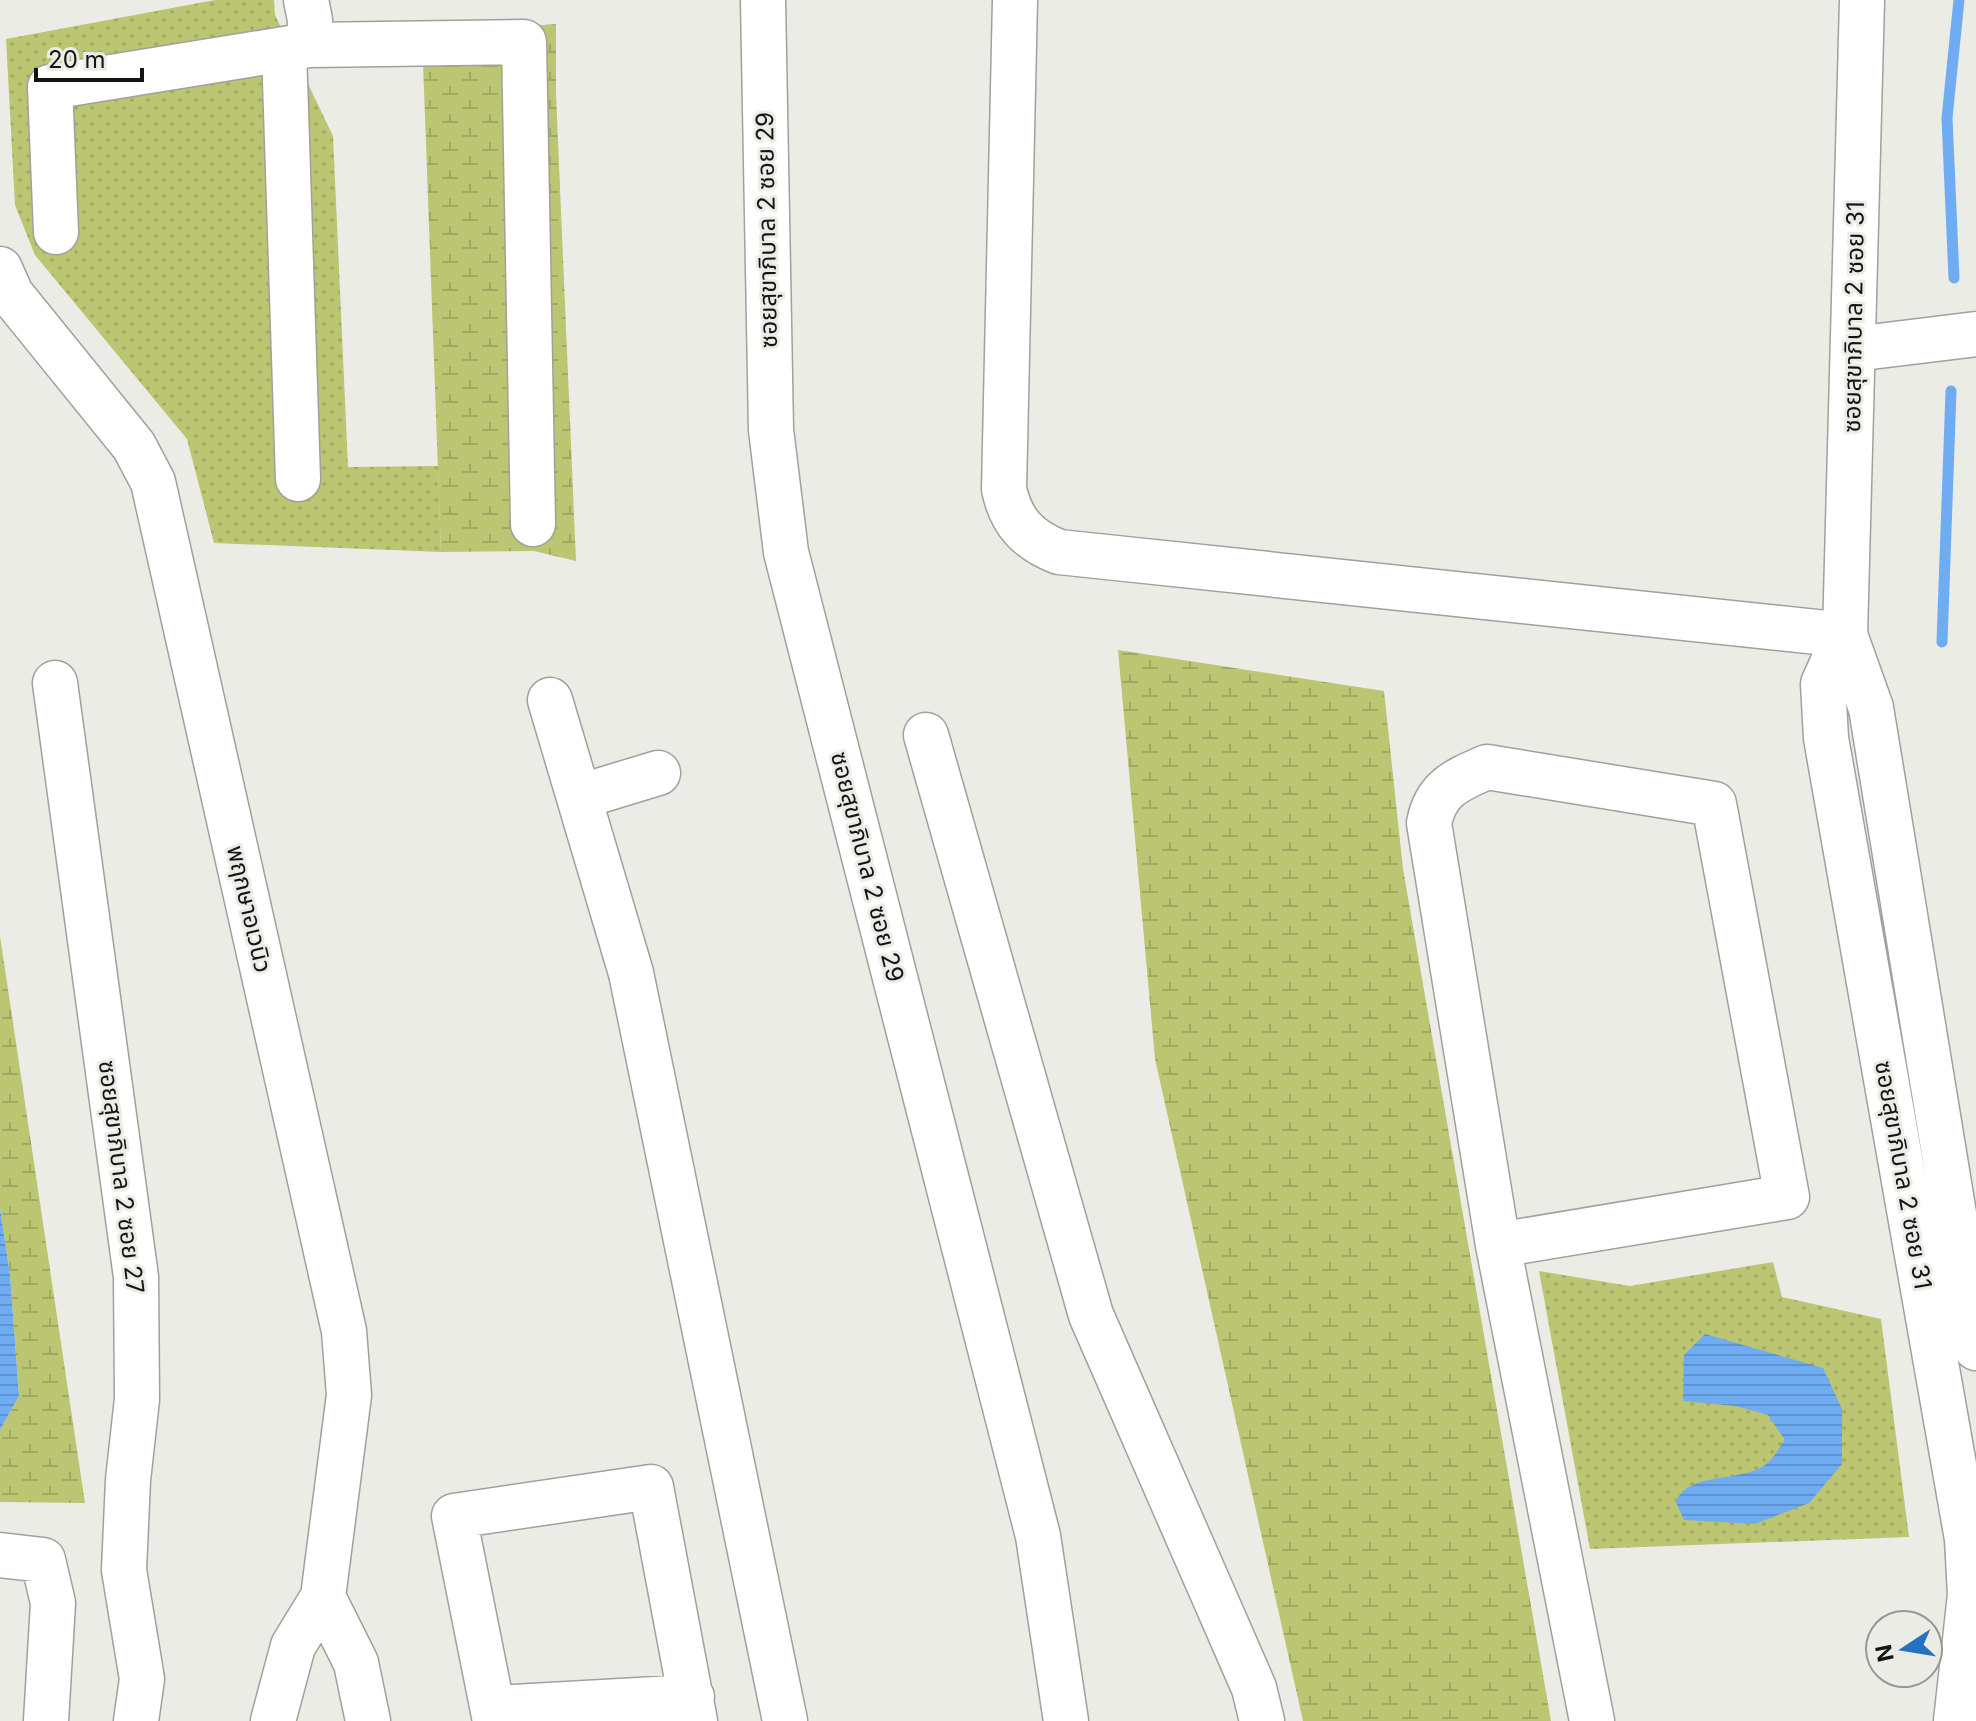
<svg xmlns="http://www.w3.org/2000/svg" width="1976" height="1721" font-family="Inter,'Noto Sans Thai',sans-serif">
<style>
.grass{fill:url(#grass-dots)}
.wetland{fill:url(#wetland-marsh)}
.water{fill:url(#water-rules)}
.lines{fill:none;stroke-linecap:round;stroke-linejoin:round}
.stream{stroke:#6facf2;stroke-width:11}
.minor-casing{stroke:#a0a19c;stroke-width:47}
.minor{stroke:#fff;stroke-width:44}
.labels{text-anchor:middle;stroke-width:6;stroke-linejoin:round;paint-order:stroke}
.street-label{font-size:24px;fill:#141513;stroke:#ecece7}
</style>
<defs>
<pattern id="grass-dots" width="8" height="8" patternUnits="userSpaceOnUse" patternTransform="scale(2)"><rect width="8" height="8" fill="#bbc572"/><path d="M2 2h.1M6 6h.1" fill="none" stroke="#a0a862" stroke-width="1.8" stroke-linecap="round"/></pattern>
<pattern id="wetland-marsh" width="20" height="14" patternUnits="userSpaceOnUse" patternTransform="scale(2)"><rect width="20" height="14" fill="#bbc572"/><path d="M1 5h8M5 5V1M11 12h8M15 12V8" fill="none" stroke="#a0a862"/></pattern>
<pattern id="water-rules" width="6" height="5" patternUnits="userSpaceOnUse" patternTransform="scale(2)"><rect width="6" height="5" fill="#6facf2"/><path d="M0 2.5h6" fill="none" stroke="#5f93cf"/></pattern>
</defs>
<rect width="100%" height="100%" fill="#ecece7"/>
<path class="grass" d="M215 0H274L275 15 333 136 348 467 438 466 441 552 214 543 187 439 35 255 15 205 6 39Z
M1773 1262 1782 1297 1881 1319 1909 1537 1590 1549 1539 1271 1630 1286Z"/>
<path class="wetland" d="M556 24V94L576 561 534 551 441 552 422 35Z
M1118 650 1384 691 1403 869 1551 1721H1303L1155 1059Z
M0 936 85 1503 0 1502V1430L19 1396 10 1275 0 1208Z"/>
<path class="water" d="M0 1208 10 1275 19 1396 0 1430Z
M1705 1334 1823 1368 1842 1409V1464L1809 1503 1755 1524 1684 1520 1676 1502C1689 1471 1739 1483 1765 1465 1773 1459 1779 1448 1785 1440L1768 1415 1736 1406 1683 1401 1684 1355Z"/>
<g class="lines">
<path class="stream" d="M1954 278 1947 118 1959 0
M1942 642 1951 391"/>
<g class="minor-casing">
<path id="minor" d="M306 0 310 20 309 45
M763 0 771 430 786 552 1038 1536 1066 1721
M1015 0 1004 489C1011 522 1028 540 1059 552L1845 635
M1862 0 1845 635 1823 684 1826 738 1967 1539 1970 1595 1956 1721
M284 49 298 479
M56 232 50 87 309 45 524 42 533 524
M0 269 11 294 134 446 153 482 344 1331 349 1395 323 1597 293 1646 273 1721
M1854 349 1976 334
M1845 635 1871 708 1976 1348
M55 683 136 1277 137 1399 128 1480 124 1570 142 1679 136 1721
M550 700 631 973 785 1721
M926 735 1091 1315 1254 1688 1262 1721
M579 797 658 773
M1498 1245 1787 1197 1714 804 1487 767C1457 780 1436 788 1429 823L1498 1245 1592 1721
M0 1555 43 1560 53 1603 46 1721
M323 1597 356 1663 368 1721
M493 1708 692 1697
M495 1721 454 1516 651 1487 695 1721"/>
</g>
<use href="#minor" class="minor"/>
</g>
<g class="labels">
<g class="street-label">
<text transform="translate(767 230) rotate(-91)" y="8">ซอยสุขาภิบาล 2 ซอย 29</text>
<text transform="translate(1854 317) rotate(-89)" y="8">ซอยสุขาภิบาล 2 ซอย 31</text>
<text transform="translate(867 867) rotate(76)" y="8">ซอยสุขาภิบาล 2 ซอย 29</text>
<text transform="translate(249 909) rotate(77)" y="8">พฤกษาอเวนิว</text>
<text transform="translate(1903 1175) rotate(80)" y="8">ซอยสุขาภิบาล 2 ซอย 31</text>
<text transform="translate(121 1177) rotate(83)" y="8">ซอยสุขาภิบาล 2 ซอย 27</text>
</g>
</g>
<g transform="translate(1904 1649) rotate(258)"><circle r="38" fill="#ecece7" stroke="#969692" stroke-width="2"/>
<path d="M0-6L14 30L0 20L-14 30Z" fill="#2472c1"/>
<text y="-12" font-size="22" font-weight="bold" text-anchor="middle" fill="#141513">N</text>
</g>
<path d="M36 68v12h106v-12" fill="none" stroke="#141513" stroke-width="4"/>
<text x="48" y="68" font-size="24" fill="#141513" stroke="#ecece7" stroke-width="6" paint-order="stroke">20 m</text>
</svg>
